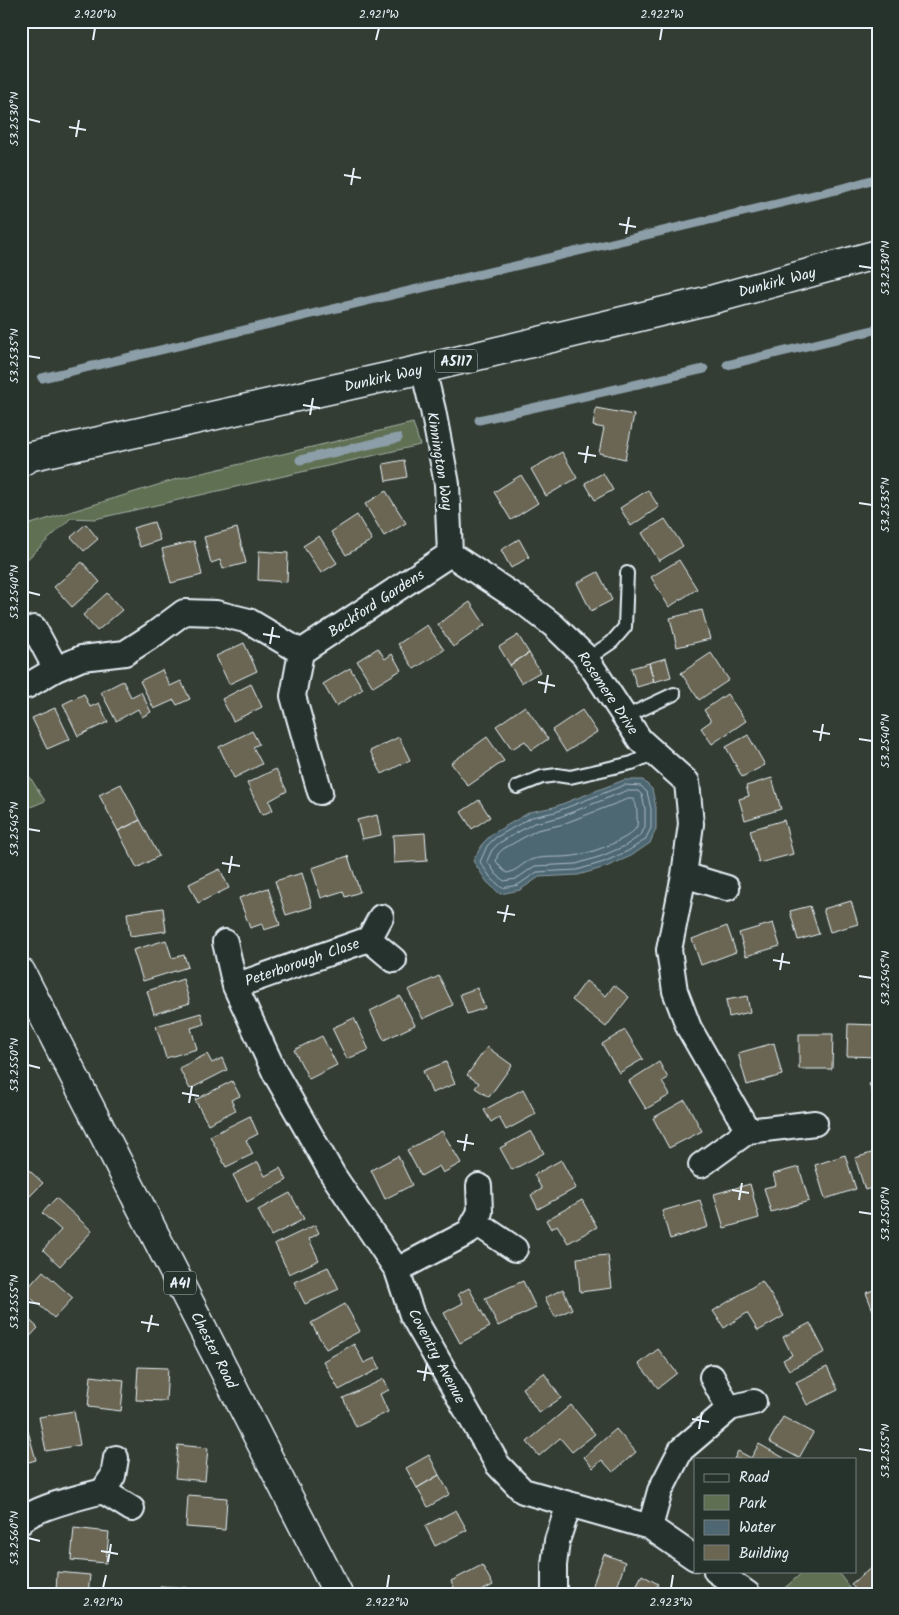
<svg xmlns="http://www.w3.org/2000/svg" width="899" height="1615" font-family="Kalam,sans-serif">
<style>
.green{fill:#5f7052;stroke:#a4b0a5}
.water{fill:#4e6773;stroke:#8c9ea8}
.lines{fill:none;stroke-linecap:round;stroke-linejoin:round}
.shore{stroke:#aabac3;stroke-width:1}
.stream{stroke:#8c9ea8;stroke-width:9}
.building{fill:#6a6652;stroke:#e8f1f8}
.service-casing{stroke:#e8f1f8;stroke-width:16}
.minor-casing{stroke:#e8f1f8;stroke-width:28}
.primary-casing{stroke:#e8f1f8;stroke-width:31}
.trunk-casing{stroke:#e8f1f8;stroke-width:31}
.service{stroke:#26332d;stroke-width:12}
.minor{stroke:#26332d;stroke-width:24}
.primary{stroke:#26332d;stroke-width:28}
.trunk{stroke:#26332d;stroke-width:28}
.ticks{fill:none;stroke:#e8f1f8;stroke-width:2}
.labels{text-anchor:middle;stroke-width:5;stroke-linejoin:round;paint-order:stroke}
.shield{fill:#26332d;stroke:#aeb8bb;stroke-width:1}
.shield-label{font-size:14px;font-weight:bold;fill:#e8f1f8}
.street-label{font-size:15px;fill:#e8f1f8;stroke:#26332d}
.neatline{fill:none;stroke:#e8f1f8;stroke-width:2}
.ticks-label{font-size:12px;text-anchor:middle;fill:#e8f1f8}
</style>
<rect width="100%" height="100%" fill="#343d34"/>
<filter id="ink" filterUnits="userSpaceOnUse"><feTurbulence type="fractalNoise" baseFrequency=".02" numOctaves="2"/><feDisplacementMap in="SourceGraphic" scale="10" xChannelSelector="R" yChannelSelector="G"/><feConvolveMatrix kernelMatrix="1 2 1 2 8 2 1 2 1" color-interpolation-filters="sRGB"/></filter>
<g filter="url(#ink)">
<path class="green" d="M413 423 420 445 95 519 71 518 21 565V527L177 479Z
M21 763 45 801 21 811Z
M804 1571H837L854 1594H780L779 1593Z"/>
<path class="water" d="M624 780H643L652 789 656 808V829L650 843 631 856 606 867 578 875 539 877 520 890 500 894 487 882 473 861 483 843 492 834 530 812 554 807Z"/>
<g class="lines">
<path class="shore" d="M625 785 641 786 647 792 651 809V828L645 840 628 851 604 862 577 870 537 872 518 885 502 888 491 878 480 862 487 846 495 838 532 817 555 812Z
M626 791H638L642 795 645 809V827L641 835 625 846 602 856 576 864 535 866 516 879 504 881 496 874 487 861 492 850 499 843 534 823 557 818Z
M628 799H633C637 804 637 811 637 817 637 821 638 825 636 828 629 840 586 855 573 856 560 858 546 856 534 859 524 861 518 871 507 873L502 869 496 861 498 854 503 849 537 830 560 825Z"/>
<path class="stream" d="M727 365 878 329
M42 378 844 188 878 178
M479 420 704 369
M300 460 398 438"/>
</g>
<path class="building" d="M596 408 634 415 625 459 599 453 604 428 593 426Z
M562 452 577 478 546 496 531 469Z
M404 460 407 477 386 481 383 464Z
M603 473 613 490 595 500 585 483Z
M521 475 538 503 511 520 494 492Z
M648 490 659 507 631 526 620 508Z
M386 491 406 523 384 536 365 504Z
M357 515 372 540 346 555 331 532Z
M665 519 683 546 659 561 642 533Z
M154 522 160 540 140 547 133 528Z
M86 524 98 539 84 551 71 537Z
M237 528 246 563 223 569 220 560 211 563 204 537Z
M319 536 337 563 321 573 303 546Z
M519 539 529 557 511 568 501 550Z
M194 541 202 575 171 583 162 549Z
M259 551 288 553 287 582 258 580Z
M679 560 697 589 669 607 651 577Z
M82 562 100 582 72 607 54 587Z
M598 572 612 600 591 611 577 583Z
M107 593 122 610 97 631 83 615Z
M470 602 485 625 453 647 438 624Z
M702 610 710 639 677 647 670 618Z
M427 625 444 650 414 669 398 644Z
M518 635 529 653 510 665 499 647Z
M244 643 257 671 229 684 216 656Z
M378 648 385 659 392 654 401 670 373 687 357 661Z
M529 653 540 672 521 683 510 665Z
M711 653 729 680 699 700 681 673Z
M666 658 671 677 654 682 649 663Z
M649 663 654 682 637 687 631 668Z
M350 668 363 689 336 706 323 684Z
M162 670 170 686 181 681 190 699 177 705 174 700 154 709 140 681Z
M123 681 131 697 141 692 151 712 142 717 138 709 116 721 101 692Z
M251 684 262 707 233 721 222 699Z
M84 694 90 707 99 703 108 722 78 736 63 704Z
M727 694 746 721 712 744 701 728 711 721 704 710Z
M525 706 548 739 532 750 525 741 512 749 496 726Z
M55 708 70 739 47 749 32 718Z
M582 710 597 732 566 752 552 730Z
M252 731 259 744 253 747 262 764 234 778 219 747Z
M748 735 765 765 742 777 726 747Z
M399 737 410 760 382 774 370 751Z
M487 737 504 761 468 786 451 763Z
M276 769 287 791 269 801 273 810 262 815 247 783Z
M772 778 781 809 745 820 739 799 749 796 746 786Z
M121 784 140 820 118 831 99 795Z
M479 800 490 817 472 829 461 812Z
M377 815 381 835 362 839 357 820Z
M140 820 159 856 137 868 118 831Z
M784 820 793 854 759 863 750 830Z
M425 833 427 861 394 863 393 835Z
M348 856 360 892 345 897 343 891 321 898 312 868Z
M220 869 229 888 198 903 189 884Z
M302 873 312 907 286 915 275 881Z
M268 888 280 925 264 930 262 924 250 928 239 898Z
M851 901 858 924 830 932 823 909Z
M810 906 819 934 798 940 790 911Z
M163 908 166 931 130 936 127 913Z
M773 923 780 946 746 956 739 933Z
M727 926 736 952 701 965 692 939Z
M166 940 172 958 184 955 188 967 143 981 133 950Z
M439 976 453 1005 423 1019 408 990Z
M183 979 190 1003 154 1014 147 991Z
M586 981 606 996 614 985 629 997 606 1027 572 1000Z
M477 988 485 1008 467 1014 460 994Z
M400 996 415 1025 384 1040 370 1011Z
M747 996 750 1012 729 1017 726 1000Z
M201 1013 204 1024 191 1028 197 1049 166 1058 156 1026Z
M354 1018 369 1050 347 1059 332 1028Z
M848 1024 878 1025V1057L847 1056Z
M625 1030 643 1059 619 1073 602 1044Z
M799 1034H833L832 1069H799Z
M322 1036 337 1065 309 1079 294 1050Z
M774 1043 782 1075 747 1085 738 1053Z
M487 1047 512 1065 489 1097 475 1088 479 1083 467 1075Z
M207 1054 212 1063 222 1058 227 1070 190 1089 179 1068Z
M446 1062 455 1084 432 1093 423 1071Z
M659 1062 668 1078 662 1082 670 1095 646 1109 629 1081Z
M232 1081 240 1096 231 1100 236 1110 208 1124 195 1100Z
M878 1081V1106H877L869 1084Z
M523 1089 536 1114 506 1130 499 1117 491 1122 484 1110Z
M685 1100 702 1131 669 1148 653 1118Z
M250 1116 258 1134 246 1140 253 1154 226 1167 210 1136Z
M442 1131 461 1163 443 1173 439 1166 421 1176 407 1150Z
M531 1131 544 1153 512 1170 500 1148Z
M878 1151V1186L865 1190 855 1158Z
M845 1155 856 1189 825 1199 815 1165Z
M398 1156 412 1185 385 1199 371 1170Z
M561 1160 576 1188 538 1209 531 1195 542 1189 534 1175Z
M258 1162 265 1176 280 1168 287 1180 247 1202 233 1175Z
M21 1163 43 1183 21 1205Z
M799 1167 809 1201 771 1212 764 1188 776 1185 773 1174Z
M750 1184 759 1218 724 1228 714 1194Z
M290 1193 304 1219 271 1236 258 1210Z
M56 1198 92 1231 60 1266 43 1250 61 1230 42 1213Z
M582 1200 597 1227 568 1243 557 1225 551 1229 546 1220Z
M700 1200 708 1227 670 1239 662 1211Z
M315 1225 319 1233 309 1239 319 1260 289 1274 275 1244Z
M608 1255 612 1288 580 1292 577 1258Z
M328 1267 339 1289 305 1304 294 1282Z
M43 1271 73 1298 54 1318 24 1292Z
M523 1281 536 1308 498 1326 485 1298Z
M762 1281 784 1316 758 1331 747 1313 724 1328 713 1311Z
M469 1288 490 1327 460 1343 444 1313 463 1303 458 1294Z
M878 1288V1319L877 1320 866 1293Z
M563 1289 572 1309 555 1317 545 1298Z
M345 1304 360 1331 326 1349 311 1323Z
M21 1312 38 1328 21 1346Z
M810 1323 825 1352 789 1370 783 1360 792 1355 783 1337Z
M874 1336H878V1356H874Z
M354 1344 364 1363 375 1358 380 1368 339 1390 323 1361Z
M658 1349 677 1373 658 1388 639 1364Z
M138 1367 168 1368 166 1401 136 1400Z
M827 1367 838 1390 807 1405 796 1382Z
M544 1373 561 1398 539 1413 522 1388Z
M91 1376 124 1380 121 1411 88 1407Z
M384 1379 389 1390 380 1394 388 1412 356 1427 343 1398Z
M571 1405 595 1434 572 1452 560 1438 539 1456 527 1442Z
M74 1411 80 1445 46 1451 39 1417Z
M783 1417 813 1433 799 1458 769 1442Z
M26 1424 36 1460 21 1464V1426Z
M616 1429 636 1452 613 1472 602 1460 593 1468 584 1457Z
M759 1444 784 1458 783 1459H734L738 1451 751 1458Z
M178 1445 208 1448 205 1481 175 1478Z
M429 1455 439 1475 417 1488 406 1468Z
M439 1475 450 1494 428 1507 417 1488Z
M188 1495 227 1498 225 1530 186 1527Z
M456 1510 467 1530 435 1546 425 1526Z
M74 1528 109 1532 106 1563 71 1560Z
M604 1554 625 1562 615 1594 592 1587Z
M877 1563 878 1594H859L851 1584Z
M482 1565 493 1585 476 1594H457L451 1581Z
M57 1572 90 1575 88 1594H56Z
M642 1575 658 1584 653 1594H632Z
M160 1586 188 1588V1594H160Z"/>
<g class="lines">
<g class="service-casing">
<path id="service" d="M587 659 612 642 625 627 627 573
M625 717 674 694
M517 787 542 777 557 775 570 777 632 763 654 753"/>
</g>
<g class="minor-casing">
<path id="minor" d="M423 369 433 410 447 484 450 554
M450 554 523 602 553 625 584 655 640 740 687 782 691 824 684 875 669 950 675 991 689 1028 748 1131 701 1165
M34 628 56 669
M27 686 56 669 82 658 125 653 153 635 184 612 216 613 249 621 301 652
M320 792 293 696 301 652 450 554
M684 875 727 888
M369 939 381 917
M225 942 235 986 275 1073 333 1175 397 1270 412 1315 498 1465 523 1491 650 1527 695 1558
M235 986 369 939 394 960
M748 1131 815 1123
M475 1222 515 1249
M397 1270 469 1232 480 1212 479 1186
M712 1377 729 1409
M103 1491 132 1509
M21 1522C32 1508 84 1496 103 1491L113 1476 116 1458
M650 1527 660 1491 681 1450 730 1408 754 1402
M716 1571 748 1594
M554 1594V1565L557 1541 569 1504"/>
</g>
<g class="primary-casing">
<path id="primary" d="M21 972 338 1594"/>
</g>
<g class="trunk-casing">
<path id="trunk" d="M21 462 32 456 423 369 714 299 878 254"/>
</g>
<use href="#service" class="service"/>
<use href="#minor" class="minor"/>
<use href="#primary" class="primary"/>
<use href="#trunk" class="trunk"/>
</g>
</g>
<path class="ticks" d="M93 40 95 28M376 40 379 28M660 40 662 28M28 119 40 122M69 127 86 130M76 137 79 120M344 175 361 178M351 185 354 168M619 224 636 227M626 234 629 217M859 266 872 268M28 356 40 358M303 405 320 408M310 415 313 398M578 453 596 456M585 463 588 446M859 503 872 505M28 592 40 595M263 634 280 637M270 644 273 627M538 682 555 686M545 693 548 675M813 731 830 734M859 739 872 741M820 741 823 724M28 829 40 831M222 863 240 866M229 873 232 856M497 912 515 915M504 922 508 905M773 960 790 963M780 970 783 953M859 976 872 978M28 1065 40 1068M182 1093 199 1096M189 1103 192 1086M457 1141 474 1144M464 1151 467 1134M732 1190 749 1193M739 1200 742 1183M859 1212 872 1214M28 1302 40 1304M141 1322 159 1325M148 1332 152 1315M417 1371 434 1374M424 1381 427 1363M692 1419 709 1422M699 1429 702 1412M859 1449 872 1451M28 1538 40 1541M101 1551 118 1554M108 1562 111 1544M103 1588 106 1575M387 1588 389 1575M671 1588 673 1575"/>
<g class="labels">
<g class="shield">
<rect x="435" y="349.5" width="42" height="23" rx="4"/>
<rect x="164" y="1271.5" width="32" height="23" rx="4"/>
</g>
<g class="shield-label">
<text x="456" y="366">A5117</text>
<text x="180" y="1288">A41</text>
</g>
<g class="street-label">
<text transform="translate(777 282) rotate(-15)" y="5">Dunkirk Way</text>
<text transform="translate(383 378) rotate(-13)" y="5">Dunkirk Way</text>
<text transform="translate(440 461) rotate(81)" y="5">Kinnington Way</text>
<text transform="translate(376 603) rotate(-33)" y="5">Backford Gardens</text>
<text transform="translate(608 693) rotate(56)" y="5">Rosemere Drive</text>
<text transform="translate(302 962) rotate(-19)" y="5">Peterborough Close</text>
<text transform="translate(214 1350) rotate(63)" y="5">Chester Road</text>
<text transform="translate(437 1356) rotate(62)" y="5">Coventry Avenue</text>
</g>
</g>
<rect width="899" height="1615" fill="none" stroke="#26332d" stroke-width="55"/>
<rect x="694" y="1458" width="162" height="115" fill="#26332d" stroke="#747f7e"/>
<rect x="704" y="1474" width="25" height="8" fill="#26332d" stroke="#747f7e"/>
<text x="739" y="1482" font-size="15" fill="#e8f1f8">Road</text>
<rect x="704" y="1495" width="25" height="15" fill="#5f7052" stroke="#747f7e"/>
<text x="739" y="1508" font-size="15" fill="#e8f1f8">Park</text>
<rect x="704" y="1520" width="25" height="15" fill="#4e6773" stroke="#747f7e"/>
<text x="739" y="1532" font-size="15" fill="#e8f1f8">Water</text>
<rect x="704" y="1545" width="25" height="15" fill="#6a6652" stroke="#747f7e"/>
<text x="739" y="1558" font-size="15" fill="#e8f1f8">Building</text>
<rect x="28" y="28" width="844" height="1560" class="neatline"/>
<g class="ticks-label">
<text x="95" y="18">2.920°W</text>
<text x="379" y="18">2.921°W</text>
<text x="662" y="18">2.922°W</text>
<text transform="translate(14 119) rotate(-90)" y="4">53.2530°N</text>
<text transform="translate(885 268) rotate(-90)" y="4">53.2530°N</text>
<text transform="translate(14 356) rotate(-90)" y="4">53.2535°N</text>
<text transform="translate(885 505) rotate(-90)" y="4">53.2535°N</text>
<text transform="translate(14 592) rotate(-90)" y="4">53.2540°N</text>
<text transform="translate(885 741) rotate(-90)" y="4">53.2540°N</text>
<text transform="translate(14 829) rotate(-90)" y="4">53.2545°N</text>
<text transform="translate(885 978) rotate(-90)" y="4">53.2545°N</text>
<text transform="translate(14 1065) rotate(-90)" y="4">53.2550°N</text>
<text transform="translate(885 1214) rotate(-90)" y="4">53.2550°N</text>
<text transform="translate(14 1302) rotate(-90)" y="4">53.2555°N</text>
<text transform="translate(885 1451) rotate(-90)" y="4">53.2555°N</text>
<text transform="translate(14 1538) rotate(-90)" y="4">53.2560°N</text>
<text x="103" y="1606">2.921°W</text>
<text x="387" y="1606">2.922°W</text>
<text x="671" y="1606">2.923°W</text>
</g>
</svg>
